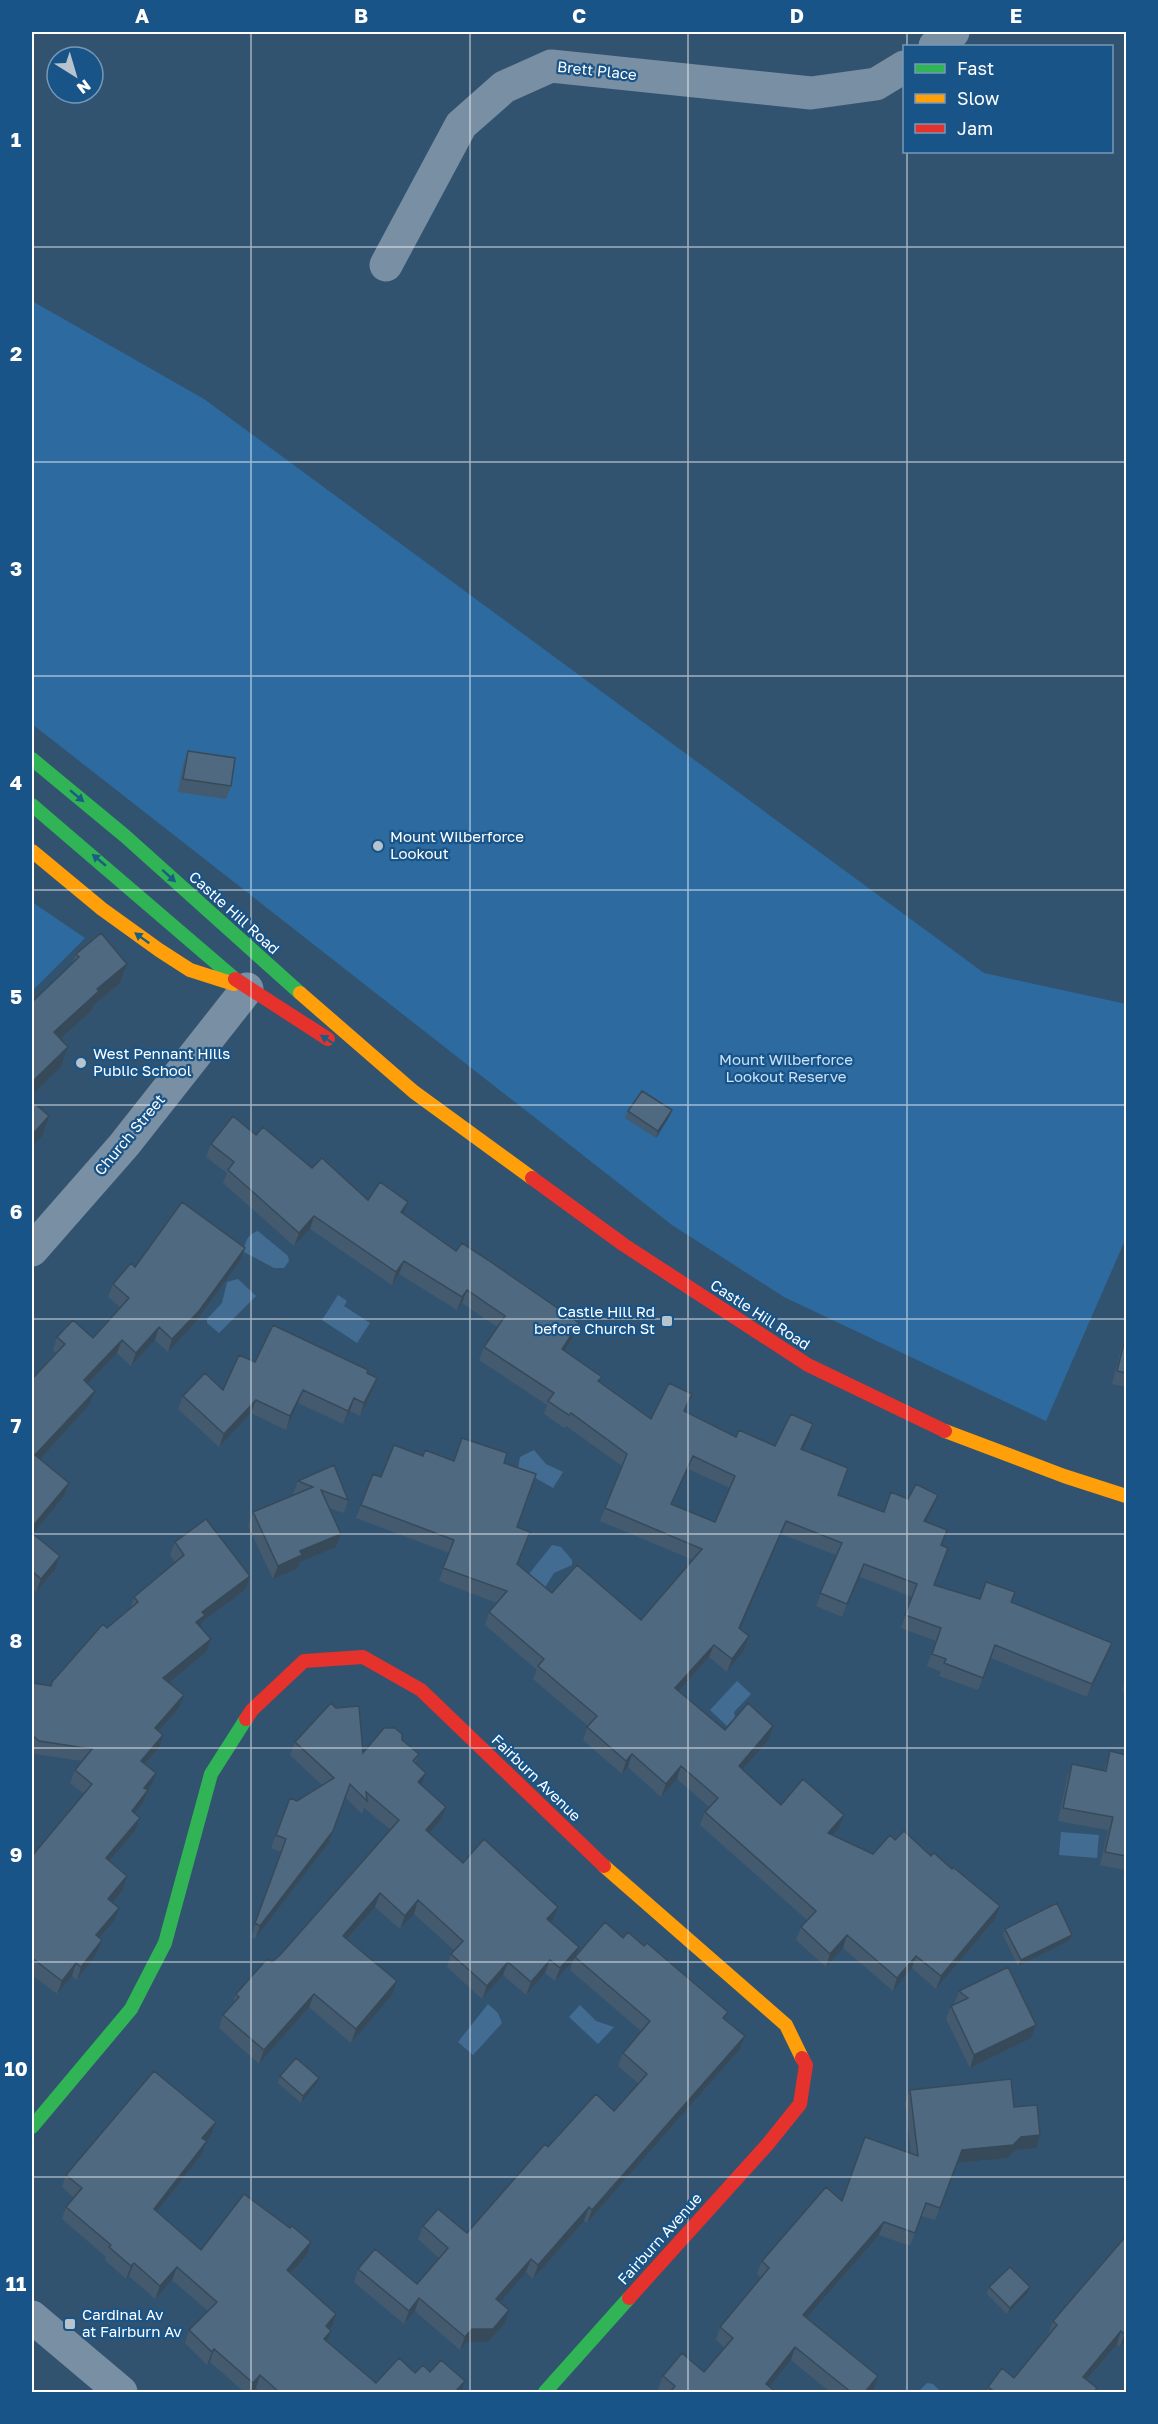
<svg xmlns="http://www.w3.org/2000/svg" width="1158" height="2424" font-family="'Golos Text',sans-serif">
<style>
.green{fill:#2d6a9f}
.water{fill:#426c92}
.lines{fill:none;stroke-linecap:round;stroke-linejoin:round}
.street{stroke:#798fa4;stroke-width:33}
.fast{stroke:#30b455;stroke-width:14}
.slow{stroke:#ff9f0a;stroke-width:14}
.jam{stroke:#e5322d;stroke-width:14}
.wall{fill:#445a6e;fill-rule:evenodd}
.shaded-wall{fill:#374a5a}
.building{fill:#4f6980;stroke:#374a5a;stroke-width:1.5;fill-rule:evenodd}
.oneway{fill:#1b5e83}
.grid{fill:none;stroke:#fff;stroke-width:1.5;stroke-opacity:0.55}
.poi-dot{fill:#b7c3cd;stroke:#195488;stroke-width:2}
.labels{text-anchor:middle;stroke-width:4.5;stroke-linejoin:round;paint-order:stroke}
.street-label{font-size:15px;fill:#fff;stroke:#195488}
.poi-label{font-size:15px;fill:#fff;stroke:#195488;text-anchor:start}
.park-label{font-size:15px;fill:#c7e2f9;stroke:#195488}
.neatline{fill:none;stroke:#fff;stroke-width:2}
.grid-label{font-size:20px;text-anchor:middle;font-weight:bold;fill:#fff}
</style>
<rect width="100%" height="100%" fill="#32536f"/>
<path class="green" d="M32 301 204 399 984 973 1126 1004V1238L1046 1421 784 1297 672 1225 32 724Z
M32 902 85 938 32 991Z"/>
<path class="water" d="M258 1231 288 1256 289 1261 284 1268H274L244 1252C244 1242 248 1234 258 1231Z
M238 1279 256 1296 219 1333 207 1323V1319L222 1303 227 1282Z
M338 1295 347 1301 344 1306 370 1323 357 1343 322 1320Z
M534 1450 546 1464 563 1472 553 1488 518 1468 520 1457Z
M552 1545 561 1547 572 1560V1565L554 1573 544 1589 525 1579Z
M737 1681 751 1694 734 1712 735 1717 727 1726 710 1710Z
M1061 1832 1099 1835 1097 1858 1059 1855Z
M488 2004 498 2013 502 2023 473 2055 458 2042Z
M580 2005 596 2021 614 2027 598 2044 569 2017Z
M927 2383 933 2384 941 2392H918Z"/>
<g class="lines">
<path class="street" d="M935 46 953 32
M386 265 461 125 504 87 551 66 811 93 876 84 904 67
M32 1250 124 1145 247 989
M32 2317 121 2392"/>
<path class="fast" d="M32 759 125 836 300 993
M32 805 235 979
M32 2127 131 2009 165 1943 211 1774 246 1719
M545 2392 629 2298"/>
<path class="slow" d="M32 851 102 909 159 950 190 970 234 984
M300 993 414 1092 532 1178
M945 1431 1064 1476 1126 1496
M604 1866 786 2025 802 2058"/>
<path class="jam" d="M235 979 328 1039
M532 1178 624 1245 808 1365 945 1431
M246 1719 252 1710 304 1661 363 1657 421 1690 604 1866
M629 2298 767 2145 800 2104 806 2065 802 2058"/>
</g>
<path class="wall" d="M188 751 231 786 226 799 178 792 183 765Z
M76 954 127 964 120 983 94 1005 92 1010 60 1039 61 1067 32 1095V1002L72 963Z
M672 1110 669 1117 656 1138 625 1118 628 1111Z
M256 1135 368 1200 408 1202 403 1214 456 1251 579 1323 574 1336 564 1351 600 1382 651 1419 692 1394 685 1412 736 1437 775 1446 813 1424 803 1450 838 1495 884 1512 908 1499 938 1495 933 1508 926 1522 942 1545 934 1585 980 1599 1011 1602 1112 1643 1107 1656 1087 1697 991 1658 978 1690 939 1676 941 1672 927 1666 936 1641 901 1628 912 1597 860 1577 842 1617 816 1606 836 1555 781 1534 740 1629 749 1636 745 1649 727 1672 709 1657 679 1691 725 1730 769 1739 742 1769 781 1805 839 1828 832 1835 873 1854 895 1840 995 1919 936 1989 912 1968 893 1991 843 1948 826 1967 796 1940 801 1927 807 1920 700 1825 705 1812 709 1807 677 1779 661 1797 628 1767 622 1774 583 1740 588 1726 533 1679 537 1670 485 1625 489 1612 497 1603 439 1581 449 1553 356 1518 373 1474 381 1477 423 1456 454 1461 462 1438 504 1463 517 1527 518 1564 552 1593 641 1620 693 1560 600 1521 622 1466 566 1426 564 1428 544 1414 547 1405 479 1360 484 1347 497 1327 462 1303 457 1310 399 1274 392 1285 310 1229 294 1246 223 1183 227 1173 206 1157 211 1144ZM688 1469 730 1488 715 1522 672 1504Z
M245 1248 240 1261 194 1324 168 1352 155 1340 131 1366 117 1353 88 1384 95 1391 90 1404 40 1459 69 1483 64 1496 32 1533 60 1556 55 1570 36 1592 32 1588V1379L56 1353 53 1350 57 1337 93 1338 121 1308 108 1297 113 1284 135 1267Z
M1126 1330V1387L1112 1384Z
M255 1362 367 1373 377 1378 372 1391 360 1416 350 1411 343 1424 298 1403 286 1430 251 1413 219 1447 178 1409 183 1396 223 1390Z
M298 1481 348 1500 344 1513 329 1508 336 1547 300 1562 297 1569 273 1579 248 1526 253 1512 295 1495 293 1494Z
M175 1542 245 1590 202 1622 200 1627 206 1652 169 1682 179 1708 159 1731V1748L145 1764 151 1786 148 1790 143 1803 135 1814 140 1818 135 1831 110 1861 127 1876 123 1890 112 1902 114 1921 100 1938 97 1953 77 1980 72 1976 57 1994 32 1975V1856L84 1794 70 1783 75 1770 82 1761 34 1754 32 1752V1683L51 1686 52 1682 107 1628 130 1610 134 1597 175 1562 170 1555Z
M1126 1671V1694L1122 1692Z
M402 1740 419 1754 415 1764 422 1785 441 1820 430 1833 463 1863 553 1920 551 1923 579 1947 575 1956 623 1938 745 2036 740 2049 587 2223 584 2221 533 2279 526 2272 500 2302 509 2310 505 2323 488 2342H467L460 2350 415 2311 404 2324 354 2282 358 2269 417 2284 439 2258 418 2239 423 2226 467 2233 548 2147 614 2111 639 2084 618 2066 623 2053 641 2031 570 1970 573 1961 555 1981 545 1973 526 1995 503 1975 482 1999 447 1967 451 1954 455 1951 414 1914 400 1929 375 1907 347 1939 392 1995 351 2043 309 2007 259 2064 219 2028 223 2015 232 2006 236 1994 281 1954 391 1830 364 1808 362 1814 345 1797 328 1844 255 1939 251 1937 281 1852 271 1848 290 1798 297 1801 322 1785 290 1755 295 1742 363 1753Z
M1110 1751 1126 1755V1881L1123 1880 1125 1870 1100 1865 1108 1830 1058 1821 1067 1778 1072 1764 1104 1771Z
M1005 1929 1072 1935 1069 1941 1018 1966 1003 1935Z
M959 1991 1031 2038 970 2068 946 2019 951 2006 954 2004Z
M280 2076 316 2085 301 2103 278 2083Z
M910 2090 1014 2107 1040 2135 1036 2148 1016 2150 1008 2158 957 2163 935 2220 921 2216 910 2246 879 2235 807 2318 874 2389 871 2392H830L791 2360 769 2387 776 2392H663L658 2389 663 2376 704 2372 725 2348 716 2340 720 2327 761 2278 757 2274 762 2261 842 2201 911 2154 905 2103Z
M211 2135 206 2141H207L202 2154 157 2212 201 2250 290 2228 311 2242 307 2255 291 2274 336 2314 332 2327 330 2330 331 2331 327 2342 376 2383 415 2373 430 2372 461 2392H260L256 2388 252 2392H244L210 2362 207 2365 185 2343 189 2330 208 2311 172 2280 155 2299 129 2276 126 2279 105 2260 106 2257 62 2219 66 2207 74 2198 62 2187 66 2175Z
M1126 2236V2340L1120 2347 1117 2344 1087 2380 1097 2388 1096 2392H986L988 2387 1014 2378 1049 2335H1048L1053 2321Z
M989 2287H1030L1028 2293 1007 2314 987 2294Z"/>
<path class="shaded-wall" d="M127 964 120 983 94 1005 92 1010 47 1051 54 1032 97 989Z
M68 1047 61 1067 32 1095V1082Z
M672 1110 669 1117 656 1138 658 1131Z
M49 1116 42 1136 32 1147V1135Z
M408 1202 403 1215 401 1212Z
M314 1216 310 1229 294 1246 299 1233Z
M245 1248 240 1261 194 1324 168 1352 172 1339Z
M404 1261 399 1274 392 1285 396 1272Z
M467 1290 462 1303 457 1310 462 1297Z
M579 1323 574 1336 557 1362 562 1349Z
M159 1327 155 1340 131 1366 136 1353Z
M122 1340 117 1353 79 1393 84 1380Z
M377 1378 372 1391 360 1416 364 1403Z
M303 1390 298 1403 286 1430 290 1416Z
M95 1391 90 1404 32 1468 35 1455Z
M354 1398 350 1411 343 1424 348 1411Z
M256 1400 251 1413 219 1447 224 1434Z
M813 1424 809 1437 797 1462 801 1449Z
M693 1456 688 1469 666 1516 671 1504Z
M69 1483 64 1496 32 1535V1527Z
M938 1495 933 1508 920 1534 924 1521Z
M786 1521 781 1534 735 1641 739 1628Z
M341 1534 336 1547 300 1562 297 1569 273 1579 278 1566 300 1551Z
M60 1556 55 1570 36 1592 41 1579Z
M864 1564 860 1577 842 1617 847 1604Z
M250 1576 245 1590 202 1622 200 1628 196 1622 202 1612Z
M749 1636 745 1649 727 1672 732 1659Z
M211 1639 206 1652 159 1691 163 1678Z
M1112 1643 1107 1656 1087 1697 1092 1684Z
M714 1645 709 1657 670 1701 675 1688Z
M184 1695 179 1708 150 1741 155 1728Z
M773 1726 769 1739 734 1779 739 1766Z
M163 1735 159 1748 136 1774 141 1761Z
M632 1754 628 1767 622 1774 626 1761Z
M681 1766 677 1779 661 1797 666 1784Z
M156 1773 151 1786 139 1801 144 1788Z
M426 1773 421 1786 418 1782Z
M148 1790 143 1803 127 1824 132 1811Z
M446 1807 441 1820 421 1843 426 1830Z
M844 1815 839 1828 823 1846 828 1833Z
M140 1818 135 1831 101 1871 106 1858Z
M333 1831 328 1844 255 1939 260 1926Z
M127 1876 123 1890 104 1912 108 1899Z
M380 1893 375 1907 338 1949 343 1936Z
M418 1900 414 1914 400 1929 405 1916Z
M1000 1906 995 1919 936 1989 941 1976Z
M558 1907 553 1920 542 1932 547 1919Z
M119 1908 114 1921 91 1948 96 1935Z
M847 1935 843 1948 826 1967 830 1954Z
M1072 1935 1069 1941 1018 1966 1021 1960Z
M102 1940 97 1953 77 1980 81 1967Z
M579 1947 573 1961 555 1981 560 1968Z
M916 1956 912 1968 893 1991 897 1978Z
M550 1960 545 1973 526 1995 531 1982Z
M508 1962 503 1975 482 1999 487 1986Z
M76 1963 72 1976 57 1994 62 1981Z
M397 1981 392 1995 351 2043 356 2029Z
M314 1994 309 2007 259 2064 264 2050Z
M1036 2025 1031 2038 970 2068 974 2055Z
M745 2036 740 2049 587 2223 592 2210Z
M319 2078 316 2085 301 2103 303 2096Z
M216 2122 211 2135 198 2151 202 2138Z
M1040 2135 1036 2148 1016 2150 1008 2158 957 2163 935 2220 962 2150 1021 2137Z
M207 2141 202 2154 149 2222 154 2209Z
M589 2207 584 2221 533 2279 538 2265Z
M884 2222 879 2235 798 2328 803 2315Z
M311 2242 307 2255 282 2283 287 2270Z
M531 2259 526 2272 492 2312 496 2299Z
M134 2263 129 2276 126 2279 131 2266Z
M177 2267 172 2280 155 2299 160 2286Z
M1030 2287 1028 2293 1007 2314 1010 2308Z
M419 2298 415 2311 404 2324 409 2311Z
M509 2310 505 2323 488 2342H467L460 2350 465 2337 472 2329Z
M336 2314 332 2327 321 2339 326 2326Z
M331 2331 326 2344 324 2339Z
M1121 2331 1117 2344 1078 2390 1083 2377Z
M1126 2332V2340L1120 2347 1125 2334Z
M795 2347 791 2360 765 2392 766 2384Z
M214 2349 210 2362 207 2365 212 2352Z
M260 2375 256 2388 252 2392H250L253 2383Z
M878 2376 874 2389 871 2392H865Z
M465 2381 461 2392H455Z"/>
<path class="building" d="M188 751 235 758 231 786 183 779Z
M101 933 127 964 97 989 99 991 54 1032 68 1047 32 1082V1002L79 957 76 954Z
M642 1091 672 1110 658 1131 628 1111Z
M32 1101 49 1116 32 1135Z
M233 1116 256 1135 263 1127 312 1168 322 1158 368 1200 380 1182 408 1202 401 1212 456 1251 462 1243 488 1260 579 1323 562 1349 602 1377 598 1381 651 1419 669 1383 692 1394 684 1411 736 1437 739 1430 775 1446 791 1414 813 1424 801 1449 848 1468 838 1495 884 1512 891 1492 908 1499 916 1484 938 1495 924 1521 947 1530 941 1545 948 1548 934 1585 980 1599 986 1582 1015 1592 1011 1602 1112 1643 1092 1684 995 1645 983 1678 944 1663 946 1659 932 1654 941 1628 905 1615 917 1584 864 1564 847 1604 820 1593 842 1543 786 1521 739 1628 749 1636 732 1659 714 1645 675 1688 725 1730 748 1703 773 1726 739 1766 781 1805 803 1779 844 1815 828 1833 873 1854 890 1835 895 1840 904 1831 931 1856 934 1853 952 1869 953 1867 1000 1906 941 1976 916 1956 897 1978 847 1935 830 1954 801 1927 816 1911 705 1812 718 1798 681 1766 666 1784 632 1754 626 1761 587 1727 597 1716 538 1666 544 1659 489 1612 507 1591 443 1568 454 1540 361 1505 373 1474 381 1477 394 1445 423 1456 425 1450 454 1461 462 1438 507 1453 504 1463 536 1474 517 1527 530 1532 517 1564 552 1593 577 1565 641 1620 702 1549 605 1508 627 1454 571 1413 569 1415 548 1401 554 1393 484 1347 505 1316 467 1290 462 1297 404 1261 396 1272 314 1216 299 1233 228 1170 234 1162 211 1144ZM693 1456 735 1476 715 1522 671 1504Z
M182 1202 245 1248 199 1311 172 1339 159 1327 136 1353 122 1340 84 1380 95 1391 35 1455 69 1483 32 1527V1379L65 1344 57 1337 73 1320 93 1338 129 1298 113 1284 131 1263 135 1267Z
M273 1325 368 1370 367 1373 377 1378 364 1403 354 1398 348 1411 303 1390 290 1416 256 1400 224 1434 183 1396 205 1373 223 1390 239 1355 255 1362Z
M1126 1335V1373L1117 1371Z
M334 1465 348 1500 321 1490 341 1534 300 1551 302 1555 278 1566 253 1512 313 1487 298 1481Z
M206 1519 250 1576 202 1612 205 1615 196 1622 211 1639 163 1678 184 1695 155 1728 163 1735 141 1761 156 1773 144 1788 148 1790 132 1811 140 1818 106 1858 127 1876 108 1899 119 1908 96 1935 102 1940 81 1967 76 1963 62 1981 32 1958V1856L92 1784 75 1770 92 1749 39 1741 32 1735V1683L51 1686 52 1682 103 1624 107 1628 138 1602 134 1597 184 1555 175 1542Z
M32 1533 60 1556 41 1579 32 1571Z
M331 1703 336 1708 359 1706 363 1753 384 1728H395L402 1734V1740L419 1754 413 1761 426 1773 418 1782 446 1807 426 1830 463 1863 484 1839 558 1907 547 1919 579 1947 560 1968 550 1960 531 1982 508 1962 487 1986 451 1954 463 1941 418 1900 405 1916 380 1893 343 1936 397 1981 356 2029 314 1994 264 2050 223 2015 239 1997 236 1994 267 1959 272 1962 281 1954 399 1820 366 1792 367 1801 350 1784 333 1831 260 1926 255 1923 286 1839 276 1835 290 1798 297 1801 334 1778 295 1742Z
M1110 1751 1126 1755V1856L1105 1852 1113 1817 1063 1808 1072 1764 1106 1771Z
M1057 1903 1072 1935 1021 1960 1005 1929Z
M605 1922 623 1938 628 1932 644 1946 647 1943 728 2012 723 2018 745 2036 592 2210 589 2207 538 2265 531 2259 496 2299 509 2310 493 2329H472L465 2337 419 2298 409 2311 358 2269 375 2249 417 2284 448 2248 423 2226 438 2209 467 2233 545 2144 548 2147 596 2094 614 2111 647 2074 623 2053 650 2021 575 1957Z
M1008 1967 1036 2025 974 2055 951 2006 968 1998 959 1991Z
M296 2058 319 2078 303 2096 280 2076Z
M154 2071 216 2122 202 2138 207 2141 154 2209 201 2250 244 2194 290 2228 292 2226 311 2242 287 2270 336 2314 326 2326 331 2331 324 2339 376 2383 399 2358 415 2373 423 2365 430 2372 441 2360 465 2381 455 2392H279L260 2375 253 2383 214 2349 212 2352 189 2330 217 2302 177 2267 160 2286 134 2263 131 2266 109 2247 111 2245 66 2207 82 2188 66 2175Z
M1011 2079 1014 2107 1037 2105 1040 2135 1021 2137 1013 2145 962 2150 940 2208 926 2203 915 2233 884 2222 803 2315 878 2376 865 2392H851L795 2347 766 2384 776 2392H670L675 2386 663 2376 682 2353 704 2372 733 2338 720 2327 769 2268 762 2261 826 2187 842 2201 865 2137 918 2156 910 2090Z
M1126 2236V2332L1125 2334 1121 2331 1083 2377 1097 2388 1094 2392H995L988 2387 1002 2368 1014 2378 1057 2325 1053 2321Z
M1010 2267 1030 2287 1010 2308 989 2287Z"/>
<defs><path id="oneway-solid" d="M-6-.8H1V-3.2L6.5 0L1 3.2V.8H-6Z" transform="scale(1.5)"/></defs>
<g class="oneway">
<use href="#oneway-solid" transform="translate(77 796) rotate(40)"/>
<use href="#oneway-solid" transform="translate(99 860) rotate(-140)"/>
<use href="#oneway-solid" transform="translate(169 876) rotate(42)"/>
<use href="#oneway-solid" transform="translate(142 938) rotate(-144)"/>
<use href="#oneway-solid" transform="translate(328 1040) rotate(-148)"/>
</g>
<path class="grid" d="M251 32V2392M470 32V2392M688 32V2392M907 32V46M907 152V2392M32 247H1126M32 462H1126M32 676H1126M32 890H1126M32 1105H1126M32 1319H1126M32 1534H1126M32 1748H1126M32 1962H1126M32 2177H1126"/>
<g class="poi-dot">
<circle cx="378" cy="846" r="6"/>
<circle cx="81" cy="1063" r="6"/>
<rect x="661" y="1315" width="12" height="12" rx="3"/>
<rect x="64" y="2318" width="12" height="12" rx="3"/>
</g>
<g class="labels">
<g class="street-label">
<text transform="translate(597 71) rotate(6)" y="5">Brett Place</text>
<text transform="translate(234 913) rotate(42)" y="5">Castle Hill Road</text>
<text transform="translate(130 1135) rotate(-50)" y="5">Church Street</text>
<text transform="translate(760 1315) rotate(33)" y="5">Castle Hill Road</text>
<text transform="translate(536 1778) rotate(44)" y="5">Fairburn Avenue</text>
<text transform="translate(660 2239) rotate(-48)" y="5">Fairburn Avenue</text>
</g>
<g class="poi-label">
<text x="390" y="842">Mount Wilberforce<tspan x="390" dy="17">Lookout</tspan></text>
<text x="93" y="1059">West Pennant Hills<tspan x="93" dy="17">Public School</tspan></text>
<text x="655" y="1317" text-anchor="end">Castle Hill Rd<tspan x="655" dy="17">before Church St</tspan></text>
<text x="82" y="2320">Cardinal Av<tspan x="82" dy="17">at Fairburn Av</tspan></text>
</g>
<g class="park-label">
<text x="786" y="1065">Mount Wilberforce<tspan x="786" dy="17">Lookout Reserve</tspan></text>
</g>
</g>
<rect width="1158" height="2424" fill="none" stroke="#195488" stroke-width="66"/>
<rect x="903" y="45" width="210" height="108" fill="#195488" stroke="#7598b8" stroke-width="1.5"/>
<rect x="915" y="64" width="30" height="9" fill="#30b455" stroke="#7598b8" stroke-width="1.5"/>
<text x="957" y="75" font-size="18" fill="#ffffff">Fast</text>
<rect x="915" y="94" width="30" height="9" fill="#ff9f0a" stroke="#7598b8" stroke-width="1.5"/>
<text x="957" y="105" font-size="18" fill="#ffffff">Slow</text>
<rect x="915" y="124" width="30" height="9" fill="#e5322d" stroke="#7598b8" stroke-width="1.5"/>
<text x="957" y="135" font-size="18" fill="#ffffff">Jam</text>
<g transform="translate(75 75) rotate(143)"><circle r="28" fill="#195488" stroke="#7598b8" stroke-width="1.5"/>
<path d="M0-4.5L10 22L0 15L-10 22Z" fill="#b7c3cd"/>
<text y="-9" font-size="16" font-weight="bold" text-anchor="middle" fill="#ffffff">N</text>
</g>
<rect x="33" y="33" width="1092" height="2358" class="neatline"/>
<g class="grid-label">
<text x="142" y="23">A</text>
<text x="361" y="23">B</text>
<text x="579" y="23">C</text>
<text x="797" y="23">D</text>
<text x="1016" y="23">E</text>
<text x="16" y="147">1</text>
<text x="16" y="361">2</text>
<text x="16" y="576">3</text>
<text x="16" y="790">4</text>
<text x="16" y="1004">5</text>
<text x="16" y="1219">6</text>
<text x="16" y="1433">7</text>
<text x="16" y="1648">8</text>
<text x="16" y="1862">9</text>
<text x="16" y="2076">10</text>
<text x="16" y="2291">11</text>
</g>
</svg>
